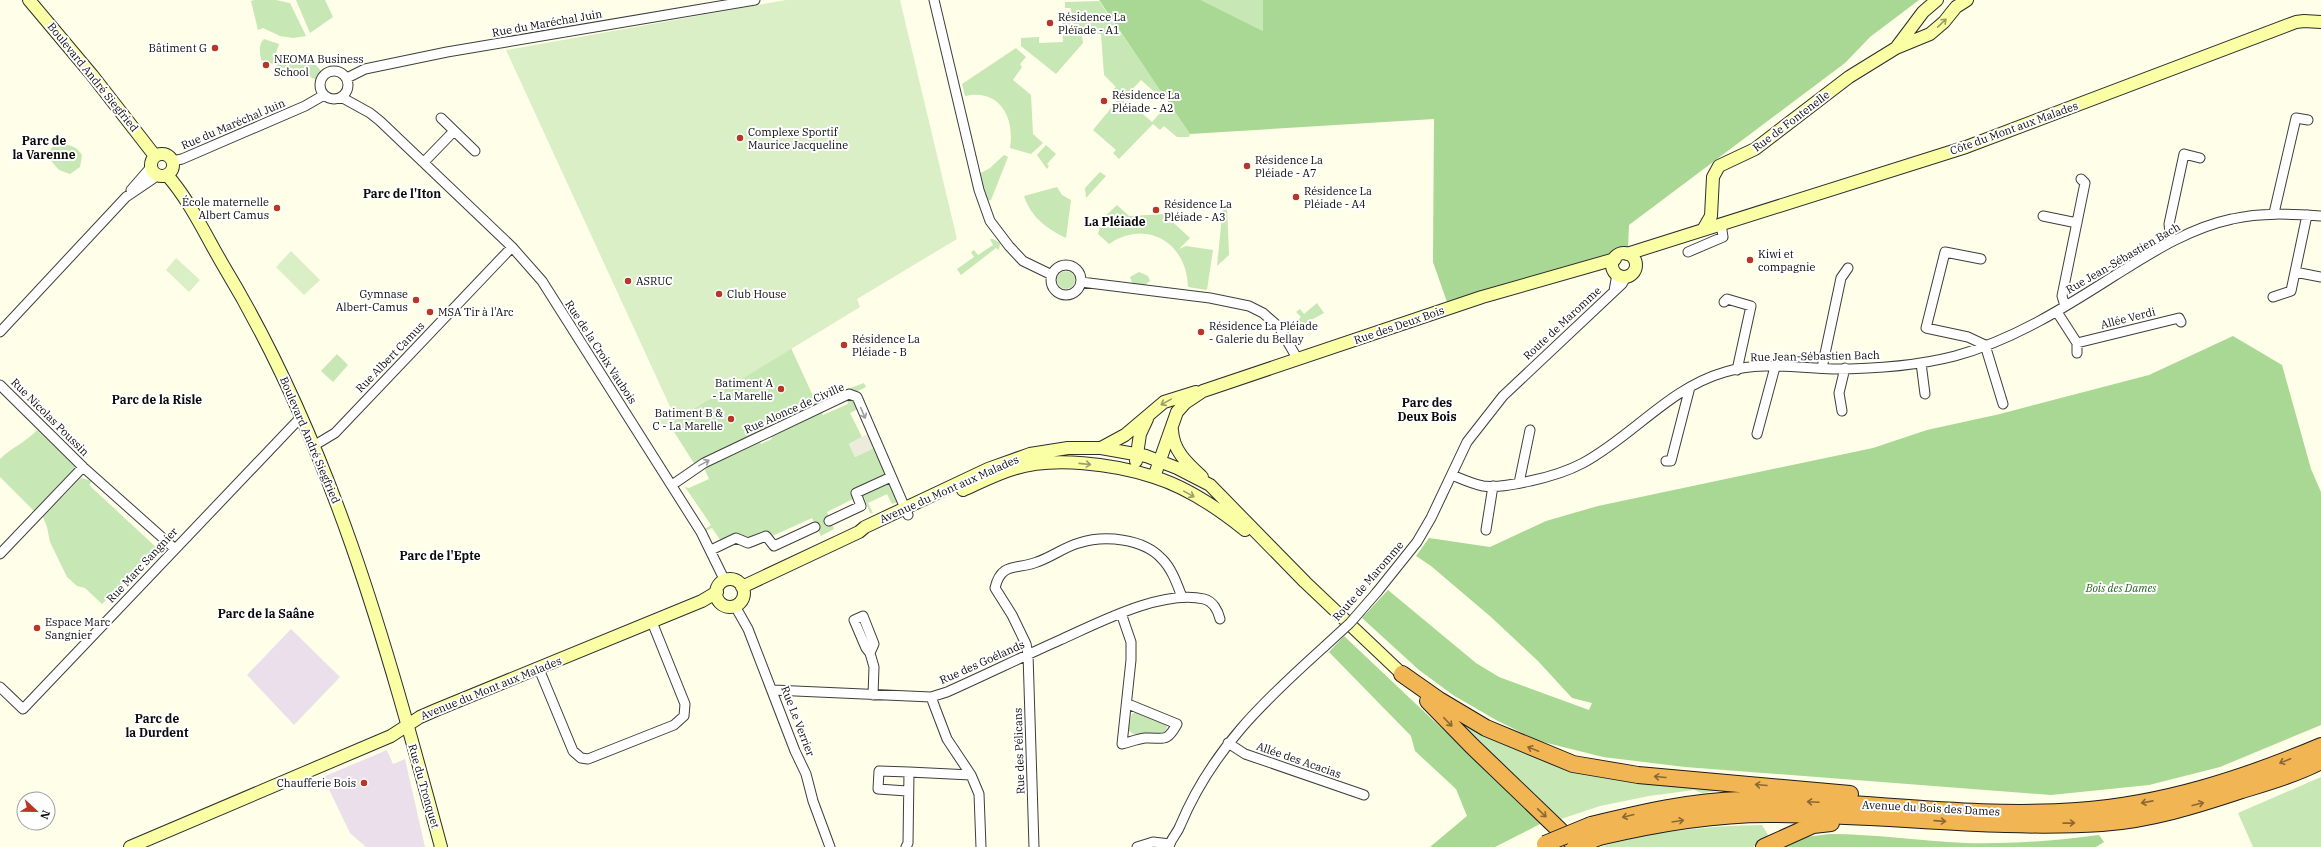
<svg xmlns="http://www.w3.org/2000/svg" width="2321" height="847" font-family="'IBM Plex Serif',serif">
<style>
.industrial{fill:#eadfea}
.green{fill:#c7e7b4}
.forest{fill:#a8d894}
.pitch{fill:#daefc6}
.plaza{fill:#edebda}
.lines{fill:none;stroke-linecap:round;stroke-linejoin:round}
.street-casing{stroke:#3e3e3e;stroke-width:11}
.secondary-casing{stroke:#2d2d2d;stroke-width:14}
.highway-casing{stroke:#1c1c1c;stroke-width:18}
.street{stroke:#fff;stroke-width:9}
.secondary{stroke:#fafea5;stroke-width:12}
.highway{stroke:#f2b554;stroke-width:16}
.street-bridge-casing{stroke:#3e3e3e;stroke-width:11;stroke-linecap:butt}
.highway-bridge-casing{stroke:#1c1c1c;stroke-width:18;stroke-linecap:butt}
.street-bridge{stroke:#fff;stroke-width:9}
.highway-bridge{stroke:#f2b554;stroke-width:16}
.oneway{stroke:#9a9d67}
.oneway2{stroke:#9d9d9d}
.oneway3{stroke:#8a6833}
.poi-dot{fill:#b83626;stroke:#fff;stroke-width:1.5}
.labels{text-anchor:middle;stroke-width:4;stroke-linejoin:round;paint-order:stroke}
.poi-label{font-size:11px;fill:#0b0b0b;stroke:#fff;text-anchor:start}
.street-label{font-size:11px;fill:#0b0b0b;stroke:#fff}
.park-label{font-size:11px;font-style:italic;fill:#21611d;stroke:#fff}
.neighbourhood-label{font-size:12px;font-weight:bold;fill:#0b0b0b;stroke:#fff}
</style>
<rect width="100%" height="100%" fill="#fffee9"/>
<path class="industrial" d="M291 629 340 677 294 725 247 675Z
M387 750 393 764 405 759 425 847H366L350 833 323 777Z"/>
<path class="green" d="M254 0H276L290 3 306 36 293 38 280 36 263 28 258 30 251 1Z
M296 0H325L333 17 310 33Z
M1201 0H1263V31Z
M1099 1 1164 95 1161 98 1141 80 1124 98 1152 122 1169 103 1190 134 1189 137H1177L1164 126 1160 130 1153 124 1119 159 1113 153 1116 150 1093 130 1121 96 1114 89 1116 87 1104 75 1101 34H1093L1091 30 1089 36H1082L1083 43 1056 74 1021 46V38L1039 37V43L1063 42 1062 18 1071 17V8H1065V2Z
M264 39 279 44 274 59C280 62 286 64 293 64 306 64 313 59 321 71L315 79 261 60C260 51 258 45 264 39Z
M1016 48 1026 57 1020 64 1022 67 1013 80 1031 95 1033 134 1043 143 1031 154 1010 148C1015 118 1000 88 965 96L962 84Z
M62 144C71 145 77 147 82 155L80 167 70 174 59 170 46 155 52 147Z
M1046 145 1056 154 1047 164 1049 166 1047 169 1037 155Z
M1004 155 1008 157 991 200 986 201 979 174 990 168Z
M1100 172 1106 176 1086 198 1085 188Z
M1057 187 1062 195 1071 200 1066 238C1047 229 1031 217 1024 196Z
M1117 205 1129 216 1164 214 1190 238 1179 249 1186 246 1213 250 1207 290 1188 287C1187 243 1147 218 1109 244L1098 234 1101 220Z
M1223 206H1227L1229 255 1217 266Z
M990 239H993L1000 243 999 250 996 248 961 275 957 269 974 257 971 252 974 250 978 255 993 245Z
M1057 280a9 9 0 1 1 18 0a9 9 0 1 1-18 0Z
M1139 272 1148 276 1150 281 1144 286 1133 285 1130 277Z
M1317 303 1324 313 1309 321 1312 327 1309 328 1305 323 1294 328 1292 325 1301 317 1296 312 1300 309 1304 314Z
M791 348 813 396 826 397 864 383 866 387 697 468 669 424Z
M337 354 348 365 333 382 321 371Z
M851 399 854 400 858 409 850 413 862 437 849 444 855 457 876 447 901 501 892 504 887 494 868 503 873 513H870L864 497 855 498 827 512 834 529 821 536 812 518 770 537 766 536 723 544 712 528 705 531 704 530 711 525 685 487 689 488 709 479 705 470 706 465 725 456 727 458 744 450 743 447 759 440 761 444 772 439 771 435 822 412 823 415 848 404 847 401Z
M37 430 75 467 34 511 0 477V459C12 447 25 443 37 430Z
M81 478 92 481 89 485 158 549 102 604 85 588 77 586 67 577 50 542 47 527 43 517Z
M1441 706 1510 743 1725 790 1702 793 1694 790 1649 796 1600 806 1558 820Z
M1137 711 1165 724 1167 727 1163 735C1151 735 1135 740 1128 729L1132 714Z
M2321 777V847H2253L2238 813Z
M1762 825 1770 838 1753 847H1600C1652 831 1708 826 1762 825Z"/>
<path class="forest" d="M1099 0H1201L1263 31V0H1919L1870 37 1845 63 1629 225 1628 248 1447 302 1433 262 1434 119 1190 134Z
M2233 336 2282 365 2311 469 2321 492V725L2220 767 2149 785 2051 795 1685 767 1603 757 1539 741 1496 720 1453 695 1419 670 1362 618 1388 590 1476 663 1499 677 1589 710 1592 703 1572 698 1538 661 1491 617 1431 566 1416 556 1429 538 1490 547 1546 521 1598 506 1873 448 1927 430 2000 414 2149 375Z
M1344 636 1542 823 1495 847H1430L1467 816 1456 789 1415 751 1411 736 1329 652Z
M1830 834C1875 834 1920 841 1965 843 2009 844 2055 841 2099 835L2104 842 2096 847H1778L1805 837Z"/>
<path class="pitch" d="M786 0H900L957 239 857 299 860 307 655 432 650 425 672 411 506 50Z
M291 251 320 280 304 295 276 267Z
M176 258 200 280 189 292 166 270Z"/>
<path class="plaza" d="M870 433 876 447 855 457 849 444Z"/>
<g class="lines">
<g class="street-casing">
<path id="street" d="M934 0 979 190 990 221 1009 246 1023 261 1052 275
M320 85a14 14 0 1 1 28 0a14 14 0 1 1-28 0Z
M347 78 365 69 447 52 755 0
M341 97 370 113 380 121 512 247 542 281 701 532 725 581
M441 118 475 151
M172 161 182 159 305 106 324 95
M424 162 454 131
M131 190 151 167
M2274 213 2296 118 2308 120
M2043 216 2077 223
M2171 242 2169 224 2184 154 2200 158
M1688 252 1723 237 1721 224
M1981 259 1945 252 1926 328 1968 337 1985 345 2003 404
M1051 280a15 15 0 1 1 30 0a15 15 0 1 1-30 0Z
M2295 272 2321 277
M1081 282 1210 298 1249 306 1263 313 1279 327 1297 358
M1614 291 1617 274
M2273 297 2291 291 2307 215
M1724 302 1727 299 1751 306 1737 370
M2065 306 2062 296 2085 183 2081 179
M2057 312 2077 343 2179 318 2181 322
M0 332 126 197 157 176
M2077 353V343
M1921 363 1925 394
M1822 368 1841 278 1848 268
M0 385 83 467 174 548
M1842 411 1839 393 1845 368
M1757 434 1775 367
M315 445 335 433 512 247
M1666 461H1671L1690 387
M1452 475C1462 479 1473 484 1483 486 1498 488 1516 484 1530 481 1549 477 1566 472 1583 463 1633 436 1669 388 1725 372 1759 361 1798 368 1833 369 1873 369 1916 366 1955 356 2013 340 2064 308 2114 276 2151 253 2189 228 2232 219 2262 212 2291 214 2321 216
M1519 483 1530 430
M672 485 704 463 849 394 857 397 908 515
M829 521 861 506 856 493 891 477
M1486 530 1493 486
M711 550 736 538 748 543 766 536 774 546 815 527
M0 554 83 467
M1377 592 1417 542 1431 518 1467 442 1503 396 1622 284 1626 277
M735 606 748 629 795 751 806 774 813 801 830 847
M1121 613 1131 642V660L1122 744C1130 742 1137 739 1145 738 1163 737 1166 744 1177 724L1128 704
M863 616 874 644 870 653 866 648 854 620Z
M870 653 874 667 873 695
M539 669 573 751 581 758 588 759 674 725 684 716 685 704 652 622
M0 687 23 709 302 416
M773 690 931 697 947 692C985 675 1022 657 1060 640 1098 623 1162 589 1204 599 1213 601 1218 611 1220 619
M931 697 947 739 971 775 979 794 981 847
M1228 743 1245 754 1364 795
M907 791 878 789 879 771 909 772
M906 847 908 843 909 772 971 775
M1034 847 1028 654 1026 644 1012 615 995 588C1001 561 1018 570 1037 562 1052 557 1064 547 1079 543 1104 535 1143 538 1162 559 1172 569 1177 584 1182 597
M1137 847 1153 842 1170 844
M1169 847C1171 838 1177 834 1180 826 1212 749 1265 700 1325 646"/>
</g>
<g class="secondary-casing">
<path id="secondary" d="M29 0 92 75 155 156
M1896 48 1923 12 1937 0
M151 165a11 11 0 1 1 22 0a11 11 0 1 1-22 0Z
M167 175C190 201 206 236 223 265 333 447 386 644 441 847
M1703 230 1711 216 1713 177 1719 166 1755 149 1849 77 1896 48 1930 34 1944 22 1956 7 1967 0
M1612 265a12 12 0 1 1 24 0a12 12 0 1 1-24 0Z
M1627 254 1966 147 2296 22 2304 21 2321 22
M1172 430C1173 451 1187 463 1202 477
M1101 448 1125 435 1164 402 1196 392
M1136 461 1140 434 1147 419
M1154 477 1177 412 1185 403 1203 391 1482 297 1615 259
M963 490C979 483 996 474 1013 469 1053 456 1114 464 1154 477 1186 487 1219 509 1245 530
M716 593a14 14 0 1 1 28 0a14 14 0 1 1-28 0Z
M742 587 859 532 865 527 988 469 1030 454 1068 448H1101L1146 456 1177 468 1210 485 1305 582 1402 674
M130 847 391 736 420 717 436 710 702 601 717 592"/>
</g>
<g class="highway-casing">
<path id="highway" d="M1402 674 1439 700 1486 728 1573 764 1638 775 1850 794
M1428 701 1472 746 1574 844
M1591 825C1641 813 1691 801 1742 800 1854 799 1966 819 2077 811 2162 805 2243 779 2321 746
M1599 837C1654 824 1710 814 1767 814 1878 813 1990 830 2102 823 2149 820 2197 805 2242 790 2268 782 2296 774 2321 761
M1764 847 1813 825 1831 823"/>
</g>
<use href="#street" class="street"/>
<use href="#secondary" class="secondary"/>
<use href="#highway" class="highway"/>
<g class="street-bridge-casing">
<path id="street-bridge" d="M1325 646 1350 623 1377 592"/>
</g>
<g class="highway-bridge-casing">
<path id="highway-bridge" d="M1545 844 1591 825
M1575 847 1599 837"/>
</g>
<use href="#street-bridge" class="street-bridge"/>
<use href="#highway-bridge" class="highway-bridge"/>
</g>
<defs><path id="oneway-shaft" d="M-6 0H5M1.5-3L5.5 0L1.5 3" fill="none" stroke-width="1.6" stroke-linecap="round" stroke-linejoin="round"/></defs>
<g class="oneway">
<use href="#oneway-shaft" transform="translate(1942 23) rotate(-44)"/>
<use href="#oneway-shaft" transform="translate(1166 402) rotate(151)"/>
<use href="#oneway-shaft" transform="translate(1085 464) rotate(6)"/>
<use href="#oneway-shaft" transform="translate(1189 494) rotate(29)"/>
</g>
<g class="oneway2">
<use href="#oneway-shaft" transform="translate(863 413) rotate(67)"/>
<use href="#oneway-shaft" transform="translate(704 463) rotate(-29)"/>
</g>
<g class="oneway3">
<use href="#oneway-shaft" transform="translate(1448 722) rotate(46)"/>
<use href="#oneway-shaft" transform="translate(1533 749) rotate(-158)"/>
<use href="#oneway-shaft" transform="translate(2285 761) rotate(158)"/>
<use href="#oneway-shaft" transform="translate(1660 777) rotate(-175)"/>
<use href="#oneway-shaft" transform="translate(1761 785) rotate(-175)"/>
<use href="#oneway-shaft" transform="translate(1813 802) rotate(-177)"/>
<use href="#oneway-shaft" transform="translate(2147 802) rotate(169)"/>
<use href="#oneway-shaft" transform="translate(2198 804) rotate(-14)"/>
<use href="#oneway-shaft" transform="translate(1542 813) rotate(44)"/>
<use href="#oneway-shaft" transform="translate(1628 816) rotate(166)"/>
<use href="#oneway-shaft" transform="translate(1678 821) rotate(-9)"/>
<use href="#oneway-shaft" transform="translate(1940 821) rotate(4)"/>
<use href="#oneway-shaft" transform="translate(2069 823) rotate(-1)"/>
</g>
<g class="poi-dot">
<circle cx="1050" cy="23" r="4"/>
<circle cx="215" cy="48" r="4"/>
<circle cx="266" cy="65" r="4"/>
<circle cx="1104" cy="101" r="4"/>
<circle cx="740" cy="138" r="4"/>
<circle cx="1247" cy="166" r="4"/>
<circle cx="1296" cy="197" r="4"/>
<circle cx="277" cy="208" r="4"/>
<circle cx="1156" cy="210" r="4"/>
<circle cx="1750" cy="260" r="4"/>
<circle cx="628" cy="281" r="4"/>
<circle cx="719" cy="294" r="4"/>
<circle cx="416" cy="300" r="4"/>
<circle cx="430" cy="312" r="4"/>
<circle cx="1201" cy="332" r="4"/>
<circle cx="844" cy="345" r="4"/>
<circle cx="781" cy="389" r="4"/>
<circle cx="731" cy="419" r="4"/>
<circle cx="37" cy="628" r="4"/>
<circle cx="364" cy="783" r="4"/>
</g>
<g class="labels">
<g class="poi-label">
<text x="1058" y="21">Résidence La<tspan x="1058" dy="13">Pléïade - A1</tspan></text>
<text x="207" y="52" text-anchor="end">Bâtiment G</text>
<text x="274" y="63">NEOMA Business<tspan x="274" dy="13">School</tspan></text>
<text x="1112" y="99">Résidence La<tspan x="1112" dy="13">Pléiade - A2</tspan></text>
<text x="748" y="136">Complexe Sportif<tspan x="748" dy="13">Maurice Jacqueline</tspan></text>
<text x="1255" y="164">Résidence La<tspan x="1255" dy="13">Pléiade - A7</tspan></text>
<text x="1304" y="195">Résidence La<tspan x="1304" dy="13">Pléiade - A4</tspan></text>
<text x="269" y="206" text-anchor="end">École maternelle<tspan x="269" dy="13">Albert Camus</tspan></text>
<text x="1164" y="208">Résidence La<tspan x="1164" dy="13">Pléiade - A3</tspan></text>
<text x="1758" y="258">Kiwi et<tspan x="1758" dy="13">compagnie</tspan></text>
<text x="636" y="285">ASRUC</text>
<text x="408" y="298" text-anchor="end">Gymnase<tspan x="408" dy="13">Albert-Camus</tspan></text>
<text x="727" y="298">Club House</text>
<text x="438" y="316">MSA Tir à l'Arc</text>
<text x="1209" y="330">Résidence La Pléiade<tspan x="1209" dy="13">- Galerie du Bellay</tspan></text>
<text x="852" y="343">Résidence La<tspan x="852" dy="13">Pléiade - B</tspan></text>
<text x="773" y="387" text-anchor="end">Batiment A<tspan x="773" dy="13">- La Marelle</tspan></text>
<text x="723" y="417" text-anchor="end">Batiment B &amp;<tspan x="723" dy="13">C - La Marelle</tspan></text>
<text x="45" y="626">Espace Marc<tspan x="45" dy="13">Sangnier</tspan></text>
<text x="356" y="787" text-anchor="end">Chaufferie Bois</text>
</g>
<g class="street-label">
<text transform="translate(547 23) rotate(-10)" y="4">Rue du Maréchal Juin</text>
<text transform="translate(93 77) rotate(51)" y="4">Boulevard André Siegfried</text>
<text transform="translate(1791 121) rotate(-37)" y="4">Rue de Fontenelle</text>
<text transform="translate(233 124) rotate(-23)" y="4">Rue du Maréchal Juin</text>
<text transform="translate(2014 128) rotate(-20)" y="4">Côte du Mont aux Malades</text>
<text transform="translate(2123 258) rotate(-30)" y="4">Rue Jean-Sébastien Bach</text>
<text transform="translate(2128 318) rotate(-14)" y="4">Allée Verdi</text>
<text transform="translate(1562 323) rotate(-43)" y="4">Route de Maromme</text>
<text transform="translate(1399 325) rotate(-19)" y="4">Rue des Deux Bois</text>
<text transform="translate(601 352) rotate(57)" y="4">Rue de la Croix Vaubois</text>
<text transform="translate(1815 356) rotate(-1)" y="4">Rue Jean-Sébastien Bach</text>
<text transform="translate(390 357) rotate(-46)" y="4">Rue Albert Camus</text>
<text transform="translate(794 408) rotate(-24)" y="4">Rue Alonce de Civille</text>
<text transform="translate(50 417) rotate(45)" y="4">Rue Nicolas Poussin</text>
<text transform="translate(310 440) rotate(67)" y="4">Boulevard André Siegfried</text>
<text transform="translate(949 489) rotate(-24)" y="4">Avenue du Mont aux Malades</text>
<text transform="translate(142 565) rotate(-47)" y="4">Rue Marc Sangnier</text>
<text transform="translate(1368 581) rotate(-49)" y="4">Route de Maromme</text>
<text transform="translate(982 662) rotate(-24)" y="4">Rue des Goélands</text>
<text transform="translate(491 688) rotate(-22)" y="4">Avenue du Mont aux Malades</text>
<text transform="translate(798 721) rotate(69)" y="4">Rue Le Verrier</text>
<text transform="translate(1019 751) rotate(-92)" y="4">Rue des Pélicans</text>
<text transform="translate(1299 760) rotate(19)" y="4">Allée des Acacias</text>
<text transform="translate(424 786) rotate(74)" y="4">Rue du Tronquet</text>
<text transform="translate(1931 808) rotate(3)" y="4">Avenue du Bois des Dames</text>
</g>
<g class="park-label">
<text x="2121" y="592">Bois des Dames</text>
</g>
<g class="neighbourhood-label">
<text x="44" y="145">Parc de<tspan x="44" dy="14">la Varenne</tspan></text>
<text x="402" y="198">Parc de l'Iton</text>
<text x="1115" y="226">La Pléiade</text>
<text x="157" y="404">Parc de la Risle</text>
<text x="1427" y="407">Parc des<tspan x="1427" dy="14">Deux Bois</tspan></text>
<text x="440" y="560">Parc de l'Epte</text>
<text x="266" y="618">Parc de la Saâne</text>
<text x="157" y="723">Parc de<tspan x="157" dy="14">la Durdent</tspan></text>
</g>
</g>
<g transform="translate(36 811) rotate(112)"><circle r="19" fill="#ffffff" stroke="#9d9d9d"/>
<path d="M0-3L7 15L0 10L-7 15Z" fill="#b83626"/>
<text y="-6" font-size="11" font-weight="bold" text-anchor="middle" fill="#0b0b0b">N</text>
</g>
</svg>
